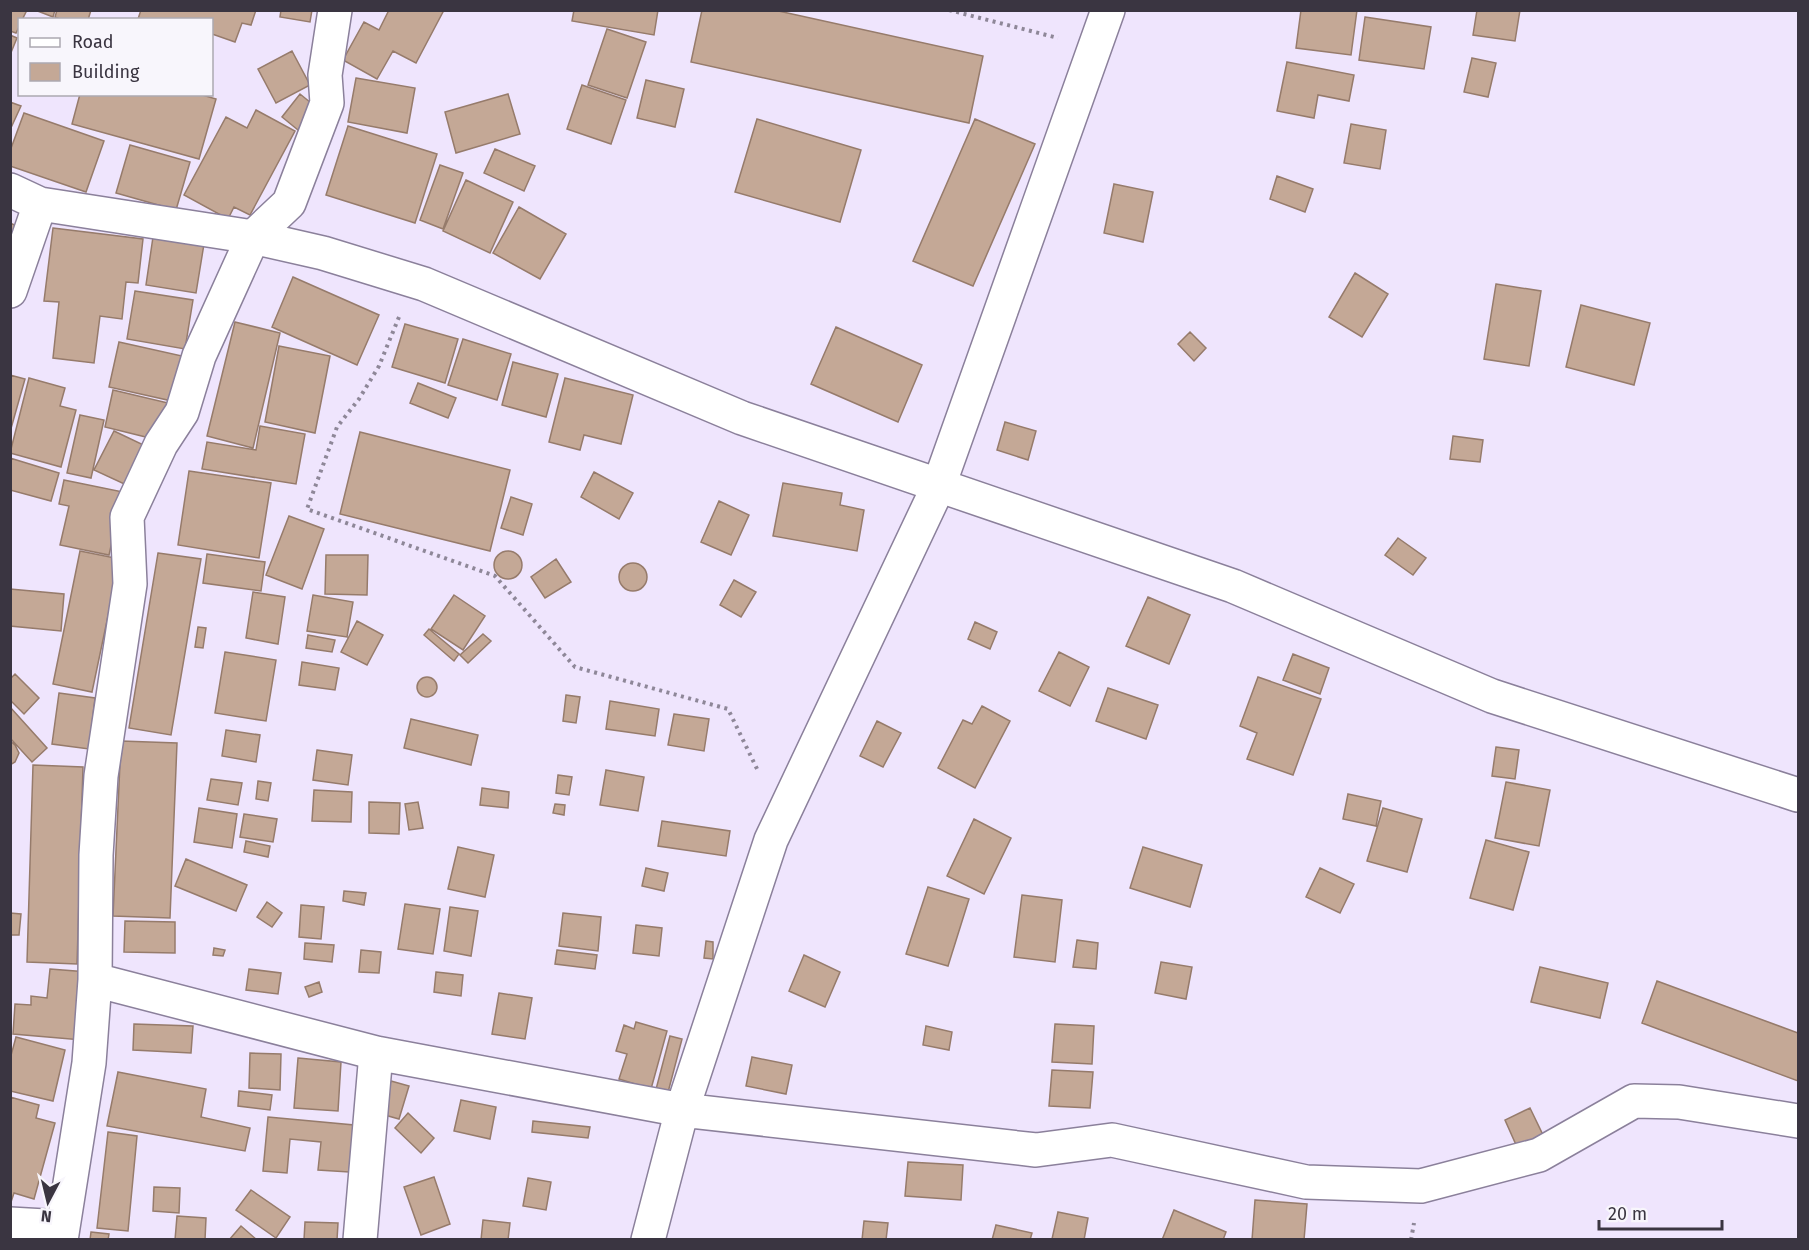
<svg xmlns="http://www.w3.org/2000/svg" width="1809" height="1250" font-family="'Fira Sans',sans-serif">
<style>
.building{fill:#c4a896;stroke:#967b6b;stroke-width:1.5}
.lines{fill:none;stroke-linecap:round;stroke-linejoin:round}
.street-casing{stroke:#8b809b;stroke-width:36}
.path{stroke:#8e8798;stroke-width:4;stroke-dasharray:3 4.5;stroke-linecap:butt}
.street{stroke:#fff;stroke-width:33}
</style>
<rect width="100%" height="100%" fill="#efe5fd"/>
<path class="building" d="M10 10H27L22 20H20V25L16 33 10 31Z
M35 10H55L53 17Z
M57 10H91L88 20H62L55 17Z
M141 10H256L251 25 242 23 235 42 212 34V20H141L138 19Z
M281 10H312L310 22 280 17Z
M389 10H444L416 63 393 51 377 79 343 60 364 22 379 30Z
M574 10H658L654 35 572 21Z
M702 10H774L983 56 969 123 691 62Z
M1301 10H1357L1351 55 1296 48Z
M1477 10H1520L1515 41 1473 35Z
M1365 17 1431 27 1424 69 1359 60Z
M607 29 646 42 627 98 588 85Z
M10 35 17 38 10 55Z
M292 51 310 85 276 103 258 69Z
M1472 58 1496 63 1488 97 1464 92Z
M1287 62 1354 75 1349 101 1318 95 1314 118 1277 111Z
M356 78 415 88 407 133 348 122Z
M646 80 684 89 675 127 637 118Z
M582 85 626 100 611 144 567 129Z
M80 94H199L216 99 199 159 72 124Z
M300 94 316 107 298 130 282 117Z
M508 94 520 134 456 153 445 112Z
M10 102 21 106 10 130Z
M256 110 295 131 250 215 234 207 228 219 184 195 226 117 247 128Z
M24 113 104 141 86 192 10 166V151Z
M757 119 861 150 840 222 735 192Z
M975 119 1035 144 973 286 913 261Z
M1351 124 1386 130 1380 169 1344 163Z
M348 126 437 154 415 223 326 195Z
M130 145 190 162 176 210 116 193Z
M495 149 535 166 524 191 484 173Z
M440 165 463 173 443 229 420 220Z
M1277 176 1313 189 1305 212 1270 199Z
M466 180 513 202 490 253 443 231Z
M1114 184 1153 192 1143 242 1104 233Z
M519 207 566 234 540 279 493 253Z
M10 223 17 226 10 239Z
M53 228 143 239 138 283 126 282 122 319 100 316 94 363 53 358 59 302 44 301Z
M153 237 204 244 196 293 146 285Z
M1355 273 1388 294 1362 337 1329 317Z
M293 277 379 315 357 365 272 327Z
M1496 284 1541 291 1529 366 1484 359Z
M135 291 193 300 185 349 127 339Z
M1581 305 1650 323 1634 385 1566 367Z
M235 322 280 333 253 448 207 436Z
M405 324 458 339 445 383 392 367Z
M836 327 922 365 898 422 811 384Z
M1190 332 1206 348 1194 361 1178 344Z
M463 339 511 354 497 400 448 385Z
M119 342 182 356 172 401 109 387Z
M279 346 330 356 315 433 265 422Z
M513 362 558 374 546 417 502 405Z
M10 375 25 379 10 432Z
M29 378 65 388 60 406 76 410 61 467 10 453Z
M565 378 633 395 621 444 584 435 580 450 549 442Z
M418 383 456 398 448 418 410 403Z
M113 390 168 403 158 440 105 427Z
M80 415 104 420 91 478 67 473Z
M1005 422 1036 431 1028 460 997 450Z
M260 426 305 434 296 484 202 469 207 442 256 450Z
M114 431 152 449 133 488 94 470Z
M360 432 510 470 490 551 340 514Z
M1453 436 1483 440 1480 462 1450 459Z
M10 458 59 473 51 501 10 490Z
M189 471 271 483 259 558 178 545Z
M594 472 633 493 619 519 581 497Z
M64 480 123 492 109 555 60 545 69 506 59 504Z
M783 483 842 493 840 505 864 510 857 551 773 536Z
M511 497 532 504 523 535 501 528Z
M719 501 749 515 731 555 701 542Z
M289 516 324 529 302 589 266 575Z
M1398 538 1426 558 1413 575 1385 555Z
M494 565a14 14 0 1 1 28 0a14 14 0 1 1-28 0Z
M80 551 120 559 92 692 53 684Z
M158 553 201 559 171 735 129 728Z
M207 554 265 562 261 591 203 583Z
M326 555H368L367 595 325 594Z
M556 559 571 582 545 598 531 577Z
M619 577a14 14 0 1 1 28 0a14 14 0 1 1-28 0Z
M734 580 756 592 741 617 720 605Z
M10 589 64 594 61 631 10 626Z
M253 592 285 597 278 644 246 638Z
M313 595 353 602 347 637 307 631Z
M454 595 485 616 463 650 431 629Z
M1148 597 1190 615 1169 664 1126 646Z
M357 621 383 635 367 665 341 652Z
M975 622 997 632 990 649 968 639Z
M198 627 206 628 203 648 195 647Z
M429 629 459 654 454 661 424 635Z
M483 634 491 641 468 663 460 655Z
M308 635 335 640 332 652 306 648Z
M225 652 276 660 266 721 215 713Z
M1059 652 1089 667 1070 706 1039 691Z
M1293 654 1329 668 1320 694 1283 680Z
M302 662 339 668 335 690 299 685Z
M15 674 39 698 24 714 10 700V679Z
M417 687a10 10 0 1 1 20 0a10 10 0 1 1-20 0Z
M1258 677 1321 699 1293 775 1247 759 1257 733 1240 726Z
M1108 688 1158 705 1146 739 1096 721Z
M59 693 95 698 89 749 52 744Z
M566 695 580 697 576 723 563 721Z
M610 701 659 709 655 736 606 729Z
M982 706 1010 721 975 788 938 768 963 720 972 724Z
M10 707 47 748 32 762 10 738Z
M674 714 709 719 704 751 668 745Z
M411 719 478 735 471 765 404 748Z
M877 721 901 733 883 767 860 756Z
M226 730 260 735 256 762 222 756Z
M10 741 15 745 19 753 15 762 10 765Z
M121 741 177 743 170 918 113 916Z
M1496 747 1519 750 1515 779 1492 776Z
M317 750 352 755 348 785 313 780Z
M33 765 83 767 77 964 27 962Z
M606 770 644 777 638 811 600 805Z
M558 775 572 777 569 795 556 793Z
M211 779 242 783 238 805 207 800Z
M258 781 271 783 268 801 256 799Z
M1506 782 1550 790 1539 846 1495 838Z
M482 788 509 792 508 808 480 805Z
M314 790 352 792 351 822 312 821Z
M1348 794 1381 801 1376 826 1343 819Z
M369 802 400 803 399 834 369 833Z
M418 802 423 828 409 830 405 804Z
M555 804 565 805 564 815 553 813Z
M199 808 237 814 232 848 194 842Z
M1383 808 1422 819 1407 872 1367 861Z
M244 814 277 819 273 842 240 837Z
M974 819 1011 838 984 894 947 876Z
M662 821 730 831 726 856 658 846Z
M1486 840 1529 852 1513 910 1470 898Z
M246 841 270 846 268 857 244 852Z
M458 847 494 855 485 897 448 889Z
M1143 847 1202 865 1190 907 1130 888Z
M186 859 247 885 236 911 175 886Z
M646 868 668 873 664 891 642 886Z
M1320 868 1354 884 1340 913 1306 897Z
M928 887 969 899 948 966 906 954Z
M344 891 366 893 364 905 343 901Z
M1022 895 1062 900 1055 962 1014 957Z
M267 902 282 913 272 927 257 917Z
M405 904 440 909 433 954 398 949Z
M301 905 324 907 321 939 299 937Z
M450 907 478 911 471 956 444 951Z
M10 913 21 914 19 935H10Z
M563 913 601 917 598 951 559 946Z
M125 921 175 922V953L124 952Z
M636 925 662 928 659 956 633 953Z
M1077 940 1098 943 1096 969 1073 967Z
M706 941 713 942V959L704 958Z
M305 943 334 945 332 962 304 959Z
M214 948 225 950 223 956 213 955Z
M361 950 381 952 379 973 359 972Z
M557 950 597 955 595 969 555 964Z
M804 955 840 972 825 1007 789 991Z
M1161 962 1192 967 1186 999 1155 993Z
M1540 967 1608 983 1600 1018 1531 1002Z
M50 969 88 972 82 1040 13 1034 15 1004 31 1005V996L47 998Z
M249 969 281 973 278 994 246 990Z
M436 972 463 975 461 996 434 992Z
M1657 981 1798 1033V1081L1642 1023Z
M319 982 322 992 309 997 305 987Z
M499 993 532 998 525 1039 492 1034Z
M636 1022 667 1031 651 1089 619 1079 627 1054 616 1051 624 1025 634 1029Z
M134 1024 193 1026 191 1053 133 1050Z
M1055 1024 1094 1026 1092 1064 1052 1062Z
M926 1026 952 1032 949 1050 923 1045Z
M670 1036 682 1039 666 1100 654 1097Z
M16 1037 65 1050 53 1101 10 1091V1059Z
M250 1053 281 1054 280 1090 249 1088Z
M752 1057 792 1065 786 1094 746 1086Z
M298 1058 341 1062 338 1111 294 1108Z
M1052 1070 1093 1072 1090 1108 1049 1106Z
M118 1072 206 1089 201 1117 250 1128 245 1151 107 1126Z
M391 1081 409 1086 399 1119 381 1114Z
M239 1091 272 1095 270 1110 238 1106Z
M10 1097 39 1105 36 1118 55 1123 34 1199 14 1193 10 1205Z
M461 1100 496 1107 490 1139 454 1131Z
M1530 1108 1543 1135 1517 1147 1505 1120Z
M408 1113 434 1138 421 1153 395 1128Z
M268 1117 354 1125 349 1172 318 1170 321 1142 290 1139 287 1173 263 1171Z
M533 1121 590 1127 588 1138 532 1132Z
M108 1132 137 1136 128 1231 97 1228Z
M908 1162 963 1165 961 1200 905 1196Z
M434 1177 450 1224 421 1235 404 1187Z
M528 1178 551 1182 546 1210 523 1206Z
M154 1187 180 1188 179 1213 153 1211Z
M251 1190 290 1217 276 1238 236 1210Z
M1255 1200 1307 1204 1304 1240H1252Z
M1174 1210 1226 1232 1223 1240H1162Z
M1058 1212 1088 1218 1084 1240 1052 1239Z
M177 1216 206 1218 205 1240H175Z
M483 1220 510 1223 508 1240H481Z
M864 1221 888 1223 886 1240H862Z
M305 1222 338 1223 337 1240H304Z
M996 1225 1032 1233 1030 1240H992Z
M241 1226 257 1240H229Z
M91 1232 109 1234 108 1240H90Z"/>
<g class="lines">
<g class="street-casing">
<path id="street" d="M10 190 40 204 253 237 323 253 424 284 742 418 1233 586 1492 696 1798 795
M10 291 40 204
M95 980 376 1053 682 1110 1036 1150 1112 1140 1306 1182 1421 1186 1539 1155 1634 1101 1679 1102 1798 1121
M10 1224 63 1227
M61 1240 89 1063 95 980 96 855 101 776 130 584 127 517 161 444 182 412 199 356 253 237 289 203 327 103 325 75 335 10
M360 1240 376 1053
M648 1240 682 1110 771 840 939 485 1108 10"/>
</g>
<path class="path" d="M949 10 1058 38
M399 317 379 366 359 399 337 427 307 509 495 576 575 667 728 709 759 773
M1411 1240 1414 1223"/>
<use href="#street" class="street"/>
</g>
<rect width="1809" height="1250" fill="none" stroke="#3a3541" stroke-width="24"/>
<rect x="18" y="18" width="195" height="78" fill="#f8f6fc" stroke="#aca9b1" stroke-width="1.5"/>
<rect x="30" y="38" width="30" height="9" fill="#ffffff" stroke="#aca9b1" stroke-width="1.5"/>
<text x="72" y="48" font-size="18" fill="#3a3541">Road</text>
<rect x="30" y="63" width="30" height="18" fill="#c4a896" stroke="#aca9b1" stroke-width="1.5"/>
<text x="72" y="78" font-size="18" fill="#3a3541">Building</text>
<g transform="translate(48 1202) rotate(187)" stroke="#f8f6fc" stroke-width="4.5" paint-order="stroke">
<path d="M0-4.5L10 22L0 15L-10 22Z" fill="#3a3541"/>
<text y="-9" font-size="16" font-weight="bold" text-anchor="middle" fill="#3a3541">N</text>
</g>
<path d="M1599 1220v9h123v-9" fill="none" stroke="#3a3541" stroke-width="3"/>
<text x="1608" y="1220" font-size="18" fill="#3a3541" stroke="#f8f6fc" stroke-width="4.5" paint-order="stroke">20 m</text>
</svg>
